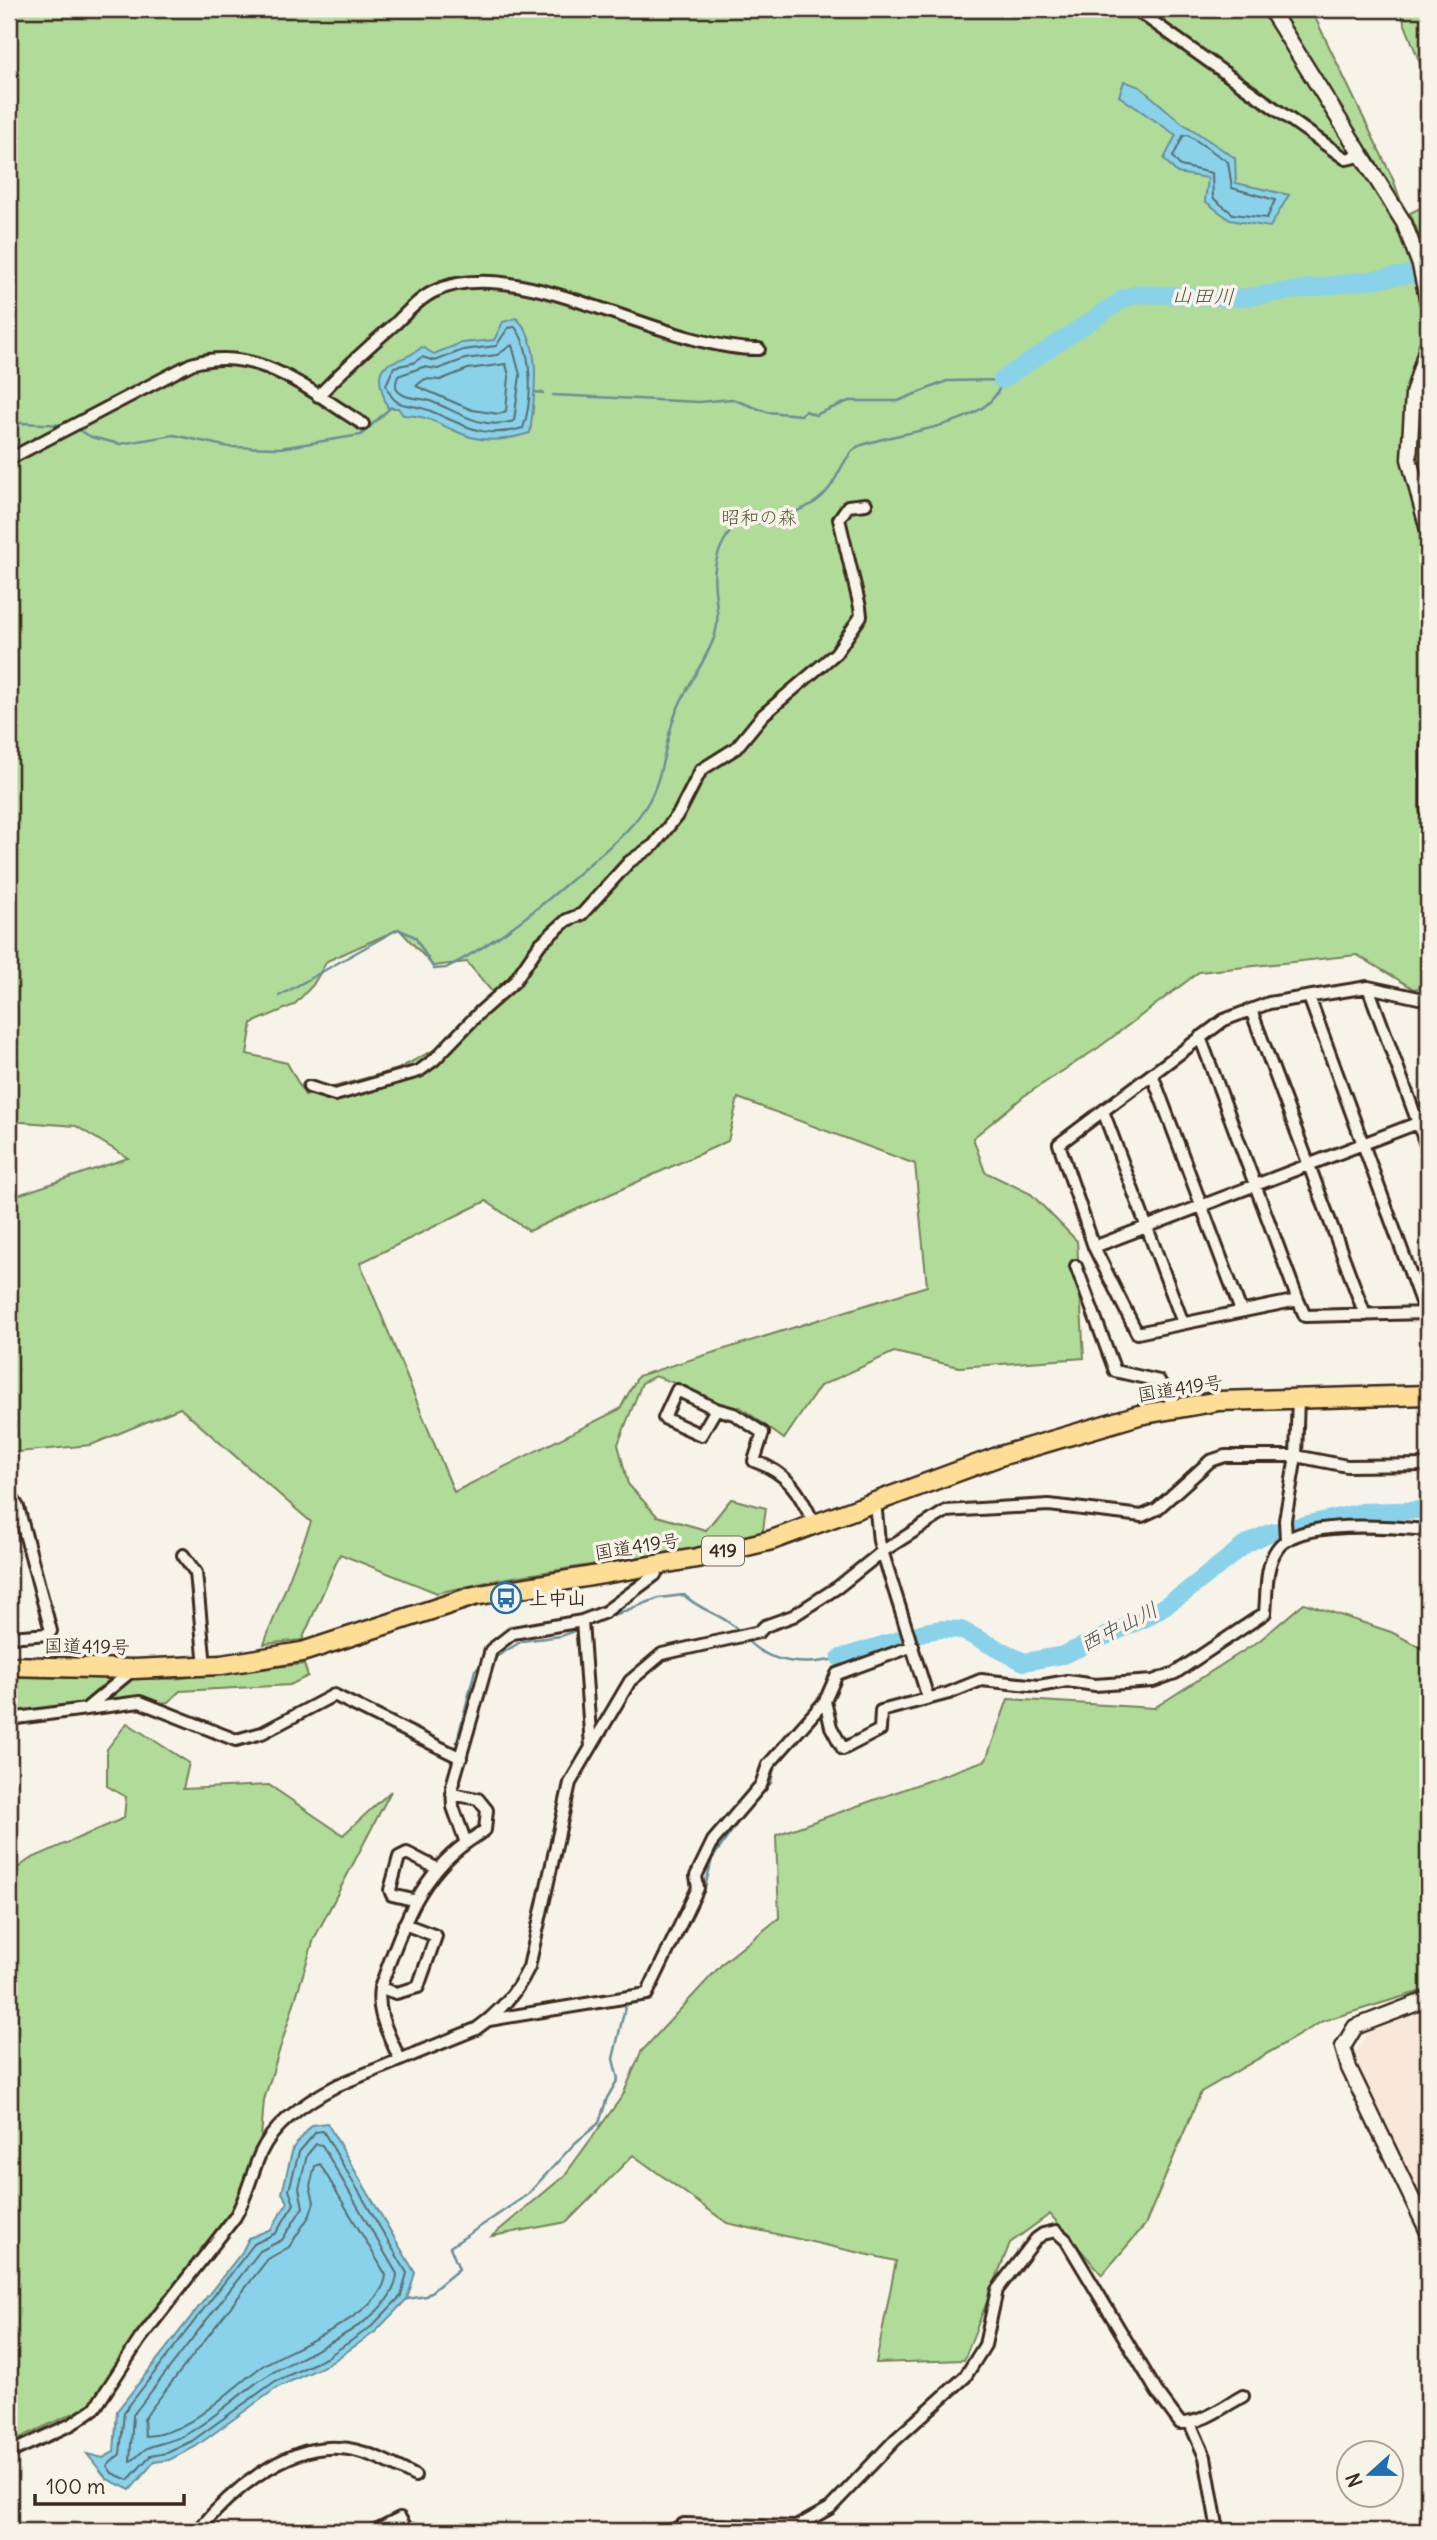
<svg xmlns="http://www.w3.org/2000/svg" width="1437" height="2540" font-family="Delius,'Klee One',sans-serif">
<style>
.built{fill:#f8e7db}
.green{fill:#b1db99;stroke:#76825c;stroke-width:2;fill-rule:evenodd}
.water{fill:#89d2ea;stroke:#6a8f98;stroke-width:2}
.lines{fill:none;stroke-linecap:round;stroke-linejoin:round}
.shore{stroke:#5a6d70;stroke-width:2}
.stream{stroke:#6a8f98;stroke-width:2.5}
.river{stroke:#89d2ea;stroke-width:18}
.minor-casing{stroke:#3b2a1e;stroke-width:16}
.tertiary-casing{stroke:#3b2a1e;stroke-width:19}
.trunk-casing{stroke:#3b2a1e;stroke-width:23}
.minor{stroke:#f7f3e8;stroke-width:10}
.tertiary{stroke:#f7f3e8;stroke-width:14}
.trunk{stroke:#fede96;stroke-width:18}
.labels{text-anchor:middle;stroke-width:7;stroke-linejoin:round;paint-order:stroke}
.shield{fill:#f7f3e8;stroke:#73665b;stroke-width:2}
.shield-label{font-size:18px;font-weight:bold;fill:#3b2a1e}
.park-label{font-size:19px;fill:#58563d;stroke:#f7f3e8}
.street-label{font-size:19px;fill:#3b2a1e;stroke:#f7f3e8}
.poi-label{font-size:19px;font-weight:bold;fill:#3b2a1e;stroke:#f7f3e8;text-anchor:start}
.water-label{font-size:21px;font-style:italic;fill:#4e5451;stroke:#f7f3e8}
</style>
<rect width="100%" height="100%" fill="#f7f3e8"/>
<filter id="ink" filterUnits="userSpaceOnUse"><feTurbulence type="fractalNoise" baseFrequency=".0143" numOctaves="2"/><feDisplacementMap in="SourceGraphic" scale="14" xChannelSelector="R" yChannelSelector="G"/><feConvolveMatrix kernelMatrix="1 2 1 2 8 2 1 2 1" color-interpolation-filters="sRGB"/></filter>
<g filter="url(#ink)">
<path class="built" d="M1428 2010V2213L1361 2074 1355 2054 1368 2032Z"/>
<path class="green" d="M9 9H1311L1393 179 1428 279V985L1414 989 1357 955 1199 972 1098 1048 1024 1096 973 1138 985 1172 1031 1194 1077 1241 1084 1358 959 1367 894 1352 820 1386 784 1439 740 1407 724 1408 688 1388 655 1376 642 1383 618 1444 628 1484 657 1516 706 1530 731 1499 766 1508 762 1538 501 1579 437 1593 340 1554 302 1640 264 1644 311 1522 180 1408 91 1445 9 1453V1198L128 1158 76 1126 9 1121ZM399 929 433 966 467 962 494 994 451 1041 398 1069 305 1095 287 1063 247 1054 252 1023 294 1005 313 985 327 961ZM738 1098 915 1164 927 1286 638 1376 620 1409 454 1492 360 1263 486 1201 529 1231 728 1141Z
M1399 9H1428V93L1423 71Z
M1428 204V257L1410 213Z
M1304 1603 1391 1632 1428 1651V1989L1323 2021 1201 2092 1145 2225 1102 2275 1050 2214 1010 2243 964 2360 876 2363 896 2261 727 2223 633 2155 567 2222 492 2236 564 2176 623 2095 641 2052 724 1962 779 1918 776 1835 986 1760 1008 1699 1154 1708 1259 1641Z
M304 1664 308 1676 290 1685 180 1691 168 1702 9 1724V1677L172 1679Z
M127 1723 189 1763 183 1789 269 1785 343 1835 391 1791 314 1939 264 2100 261 2138 240 2202 87 2407 9 2443V1874L30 1859 124 1818 126 1797 107 1786V1749Z"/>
<path class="water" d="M1124 81 1140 87 1181 122 1235 158 1236 183 1289 195 1270 227 1230 220 1205 201 1208 178 1177 173 1164 159 1176 135 1119 96Z
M516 318C544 342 534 401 530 433 506 440 484 444 460 433 439 424 426 415 403 415L398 408H388C365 352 396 370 422 347L434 354 461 343 494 340 503 322Z
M327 2123 415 2273 407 2299 375 2332 329 2364 278 2387 195 2447 169 2460 154 2462 130 2490 107 2479 87 2454 103 2458 114 2452 117 2411 242 2252 249 2238 271 2229 288 2202 282 2193 293 2148 312 2125Z"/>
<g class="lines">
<path class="shore" d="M1188 135 1228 162 1232 188 1275 200 1267 218 1233 214 1213 198 1212 173 1180 166 1173 157 1183 136Z
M515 327C533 351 533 400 523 428 482 440 465 425 428 410 408 402 395 411 386 385L394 367 413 363 422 357 435 361 463 350 496 346 508 328Z
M512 345 520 375 514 421C481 431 460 412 430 401 419 397 408 400 399 392 394 388 396 381 398 376L423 367 438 369 465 359 497 355Z
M506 364 509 376 506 411 499 414 472 410 416 386 425 379 440 380 468 369Z
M323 2131 407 2273 401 2296 371 2327 326 2358 274 2382 192 2441 167 2453 150 2456 128 2480 112 2473 107 2466 120 2454 124 2412 254 2244 276 2233 294 2204 289 2190 299 2152 316 2132Z
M316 2144 322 2145 397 2274C394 2322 306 2352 270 2374 241 2391 217 2417 187 2434 173 2442 157 2443 147 2448 140 2452 137 2459 130 2461L133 2415 260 2251 282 2240 303 2207 299 2188 307 2155Z
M320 2164 386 2275C383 2315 293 2347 264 2365 228 2389 191 2435 145 2436L144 2418 268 2259 289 2247 310 2215 314 2202 310 2186 315 2166Z"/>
<path class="stream" d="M535 392 543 393
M553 395 699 402 732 399 767 412 801 415 806 411 815 415 849 401H898L947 381 1002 380
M9 426 21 423 67 425
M77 429 91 437 120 444 174 435 229 447 280 448 361 435 391 407
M279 996 398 929 415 937 434 969 446 968C499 941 543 905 587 866 610 846 634 828 649 801 664 773 664 744 675 715 685 687 707 660 715 635 724 604 703 579 724 541 739 514 747 527 768 521 782 517 800 511 812 504 838 489 838 462 857 447 896 430 993 429 1002 380
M585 1626 659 1598 684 1595C700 1611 725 1615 740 1632
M746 1639C769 1665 808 1666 840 1658L842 1668
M491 1660 522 1641 561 1636 579 1629
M831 1700 844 1675
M457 1741 475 1670 483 1665
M759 1795 771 1783 774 1765
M671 1956 705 1887 712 1859 746 1811
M407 2299 426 2296 459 2269 450 2247 527 2195 575 2143 599 2123 607 2098 618 2079 613 2059 626 2003 635 2001"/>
<path class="river" d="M1002 380 1125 298 1138 294 1240 298 1428 272
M840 1658 924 1632 941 1629 961 1630 1024 1662 1063 1655 1146 1618 1183 1594 1246 1544 1269 1533 1362 1512 1428 1510"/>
<g class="minor-casing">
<path id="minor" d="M1135 9 1346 159 1360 156
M318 396C343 370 369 346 396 323 407 312 419 299 433 292 516 250 662 350 759 349
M9 459 191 364C257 343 309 391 363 424
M1368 987 1428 1150
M1309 997 1425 1313
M1428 1000 1368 987 1269 1003 1224 1020 1059 1144 1094 1247 1137 1333 1298 1300 1305 1316 1428 1313
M1251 1010 1365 1315
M1200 1037 1298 1300
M1152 1074 1241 1311
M309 1087 335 1095 419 1071 434 1060 480 1012 514 982 540 944 567 920 582 914 629 862 654 845 679 813 701 770 736 748 763 715 836 653 861 616 860 607 839 519 848 506 866 504
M1103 1111 1183 1323
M1094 1247 1428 1119
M1076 1266 1115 1371 1159 1381 1177 1410
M716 1409 677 1390 664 1418 701 1435 716 1409 734 1414 763 1433 754 1461C788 1473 799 1491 814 1524
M9 1493 18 1507 51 1631 49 1634 9 1637
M875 1502 879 1541 928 1698
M1286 1540 1285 1520 1296 1456 1298 1398
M183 1555 196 1573 205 1666
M582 1621 591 1747
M825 1701 837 1674 913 1646
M88 1707 134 1669
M9 1719 140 1702 236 1740 262 1733 334 1695 461 1758
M452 1794 478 1799 487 1810 485 1830 466 1843
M413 1900 392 1895 390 1890 399 1857 407 1853 436 1868
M380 1988 396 1993 418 1987 436 1936 404 1924
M489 2020 647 1994 698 1888 696 1876 713 1841 761 1785 768 1765 825 1701 831 1727 843 1749 880 1730 881 1711 949 1693 981 1680 1039 1686 1067 1681 1095 1685 1153 1681 1175 1673 1265 1613C1267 1593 1265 1566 1277 1549 1298 1518 1394 1527 1428 1530
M399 2058C389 2035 376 2013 380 1988 401 1932 416 1879 466 1843L453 1807 452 1786 491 1650 513 1633 582 1621 605 1612 655 1575 661 1564
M1190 2423 1205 2457 1218 2531
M9 2453 72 2424 95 2408 140 2339 235 2217C247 2197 251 2174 261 2152 275 2122 309 2100 338 2085L476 2029C499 2013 517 1992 529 1967L570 1783 630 1681 662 1654 759 1632 765 1626 793 1616 838 1587 883 1551 946 1511 1049 1505 1142 1516 1157 1509 1210 1461 1225 1456H1296L1347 1466 1428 1465
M198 2531C229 2492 286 2444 339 2448 365 2449 392 2464 415 2476
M374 2531 400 2518 408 2531
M672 2531 684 2524 796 2527 830 2508 895 2440 965 2377 985 2345 997 2290 1036 2239 1043 2234 1056 2231 1066 2240 1157 2392 1180 2423C1204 2423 1223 2407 1243 2396"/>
</g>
<g class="tertiary-casing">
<path id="tertiary" d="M1270 9 1404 223 1420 265 1428 303
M1428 344 1413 394 1409 459 1428 530
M1428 745V809
M1428 1999 1355 2027 1343 2047 1349 2068 1428 2232"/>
</g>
<g class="trunk-casing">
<path id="trunk" d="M9 1666 134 1669 221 1665 302 1652 474 1596 697 1558 772 1540 1000 1456 1139 1415 1219 1401 1428 1395"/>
</g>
<use href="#minor" class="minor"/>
<use href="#tertiary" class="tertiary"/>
<use href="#trunk" class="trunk"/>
</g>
</g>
<defs>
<g id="bus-ring" transform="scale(1.575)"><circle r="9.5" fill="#f7f3e8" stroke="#1f6fb2" stroke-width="1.5"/><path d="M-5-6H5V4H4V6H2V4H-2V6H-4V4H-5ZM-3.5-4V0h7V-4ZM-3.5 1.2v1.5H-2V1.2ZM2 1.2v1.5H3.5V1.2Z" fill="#1f6fb2"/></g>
</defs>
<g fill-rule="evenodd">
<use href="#bus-ring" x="506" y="1598"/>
</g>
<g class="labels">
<rect class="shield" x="702" y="1536.5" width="42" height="29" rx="5"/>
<g class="shield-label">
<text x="723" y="1557">419</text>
</g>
<g class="park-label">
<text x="759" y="524">昭和の森</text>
</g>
<g class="street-label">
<text transform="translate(1180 1388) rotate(-9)" y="7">国道419号</text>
<text transform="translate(637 1546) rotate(-9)" y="7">国道419号</text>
<text transform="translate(87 1646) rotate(1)" y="7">国道419号</text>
</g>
<g class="poi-label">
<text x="529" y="1605">上中山</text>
</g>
<g class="water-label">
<text transform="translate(1203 296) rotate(2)" y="7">山田川</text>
<text transform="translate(1119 1627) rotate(-27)" y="7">西中山川</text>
</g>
</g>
<rect width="1437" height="2540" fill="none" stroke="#f7f3e8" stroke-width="35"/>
<rect x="18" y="18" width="1402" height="2505" fill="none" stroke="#3b2a1e" stroke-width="2.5" filter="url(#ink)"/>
<g transform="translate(1370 2474) rotate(249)"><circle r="33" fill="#f7f3e8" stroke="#aca397" stroke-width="2"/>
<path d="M0-5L12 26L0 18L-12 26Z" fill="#1f6fb2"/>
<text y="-10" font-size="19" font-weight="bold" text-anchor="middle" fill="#3b2a1e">N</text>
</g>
<path d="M35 2494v10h149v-10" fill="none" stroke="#3b2a1e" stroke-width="3.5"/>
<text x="46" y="2494" font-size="21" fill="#3b2a1e" stroke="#f7f3e8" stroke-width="5" paint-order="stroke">100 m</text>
</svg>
